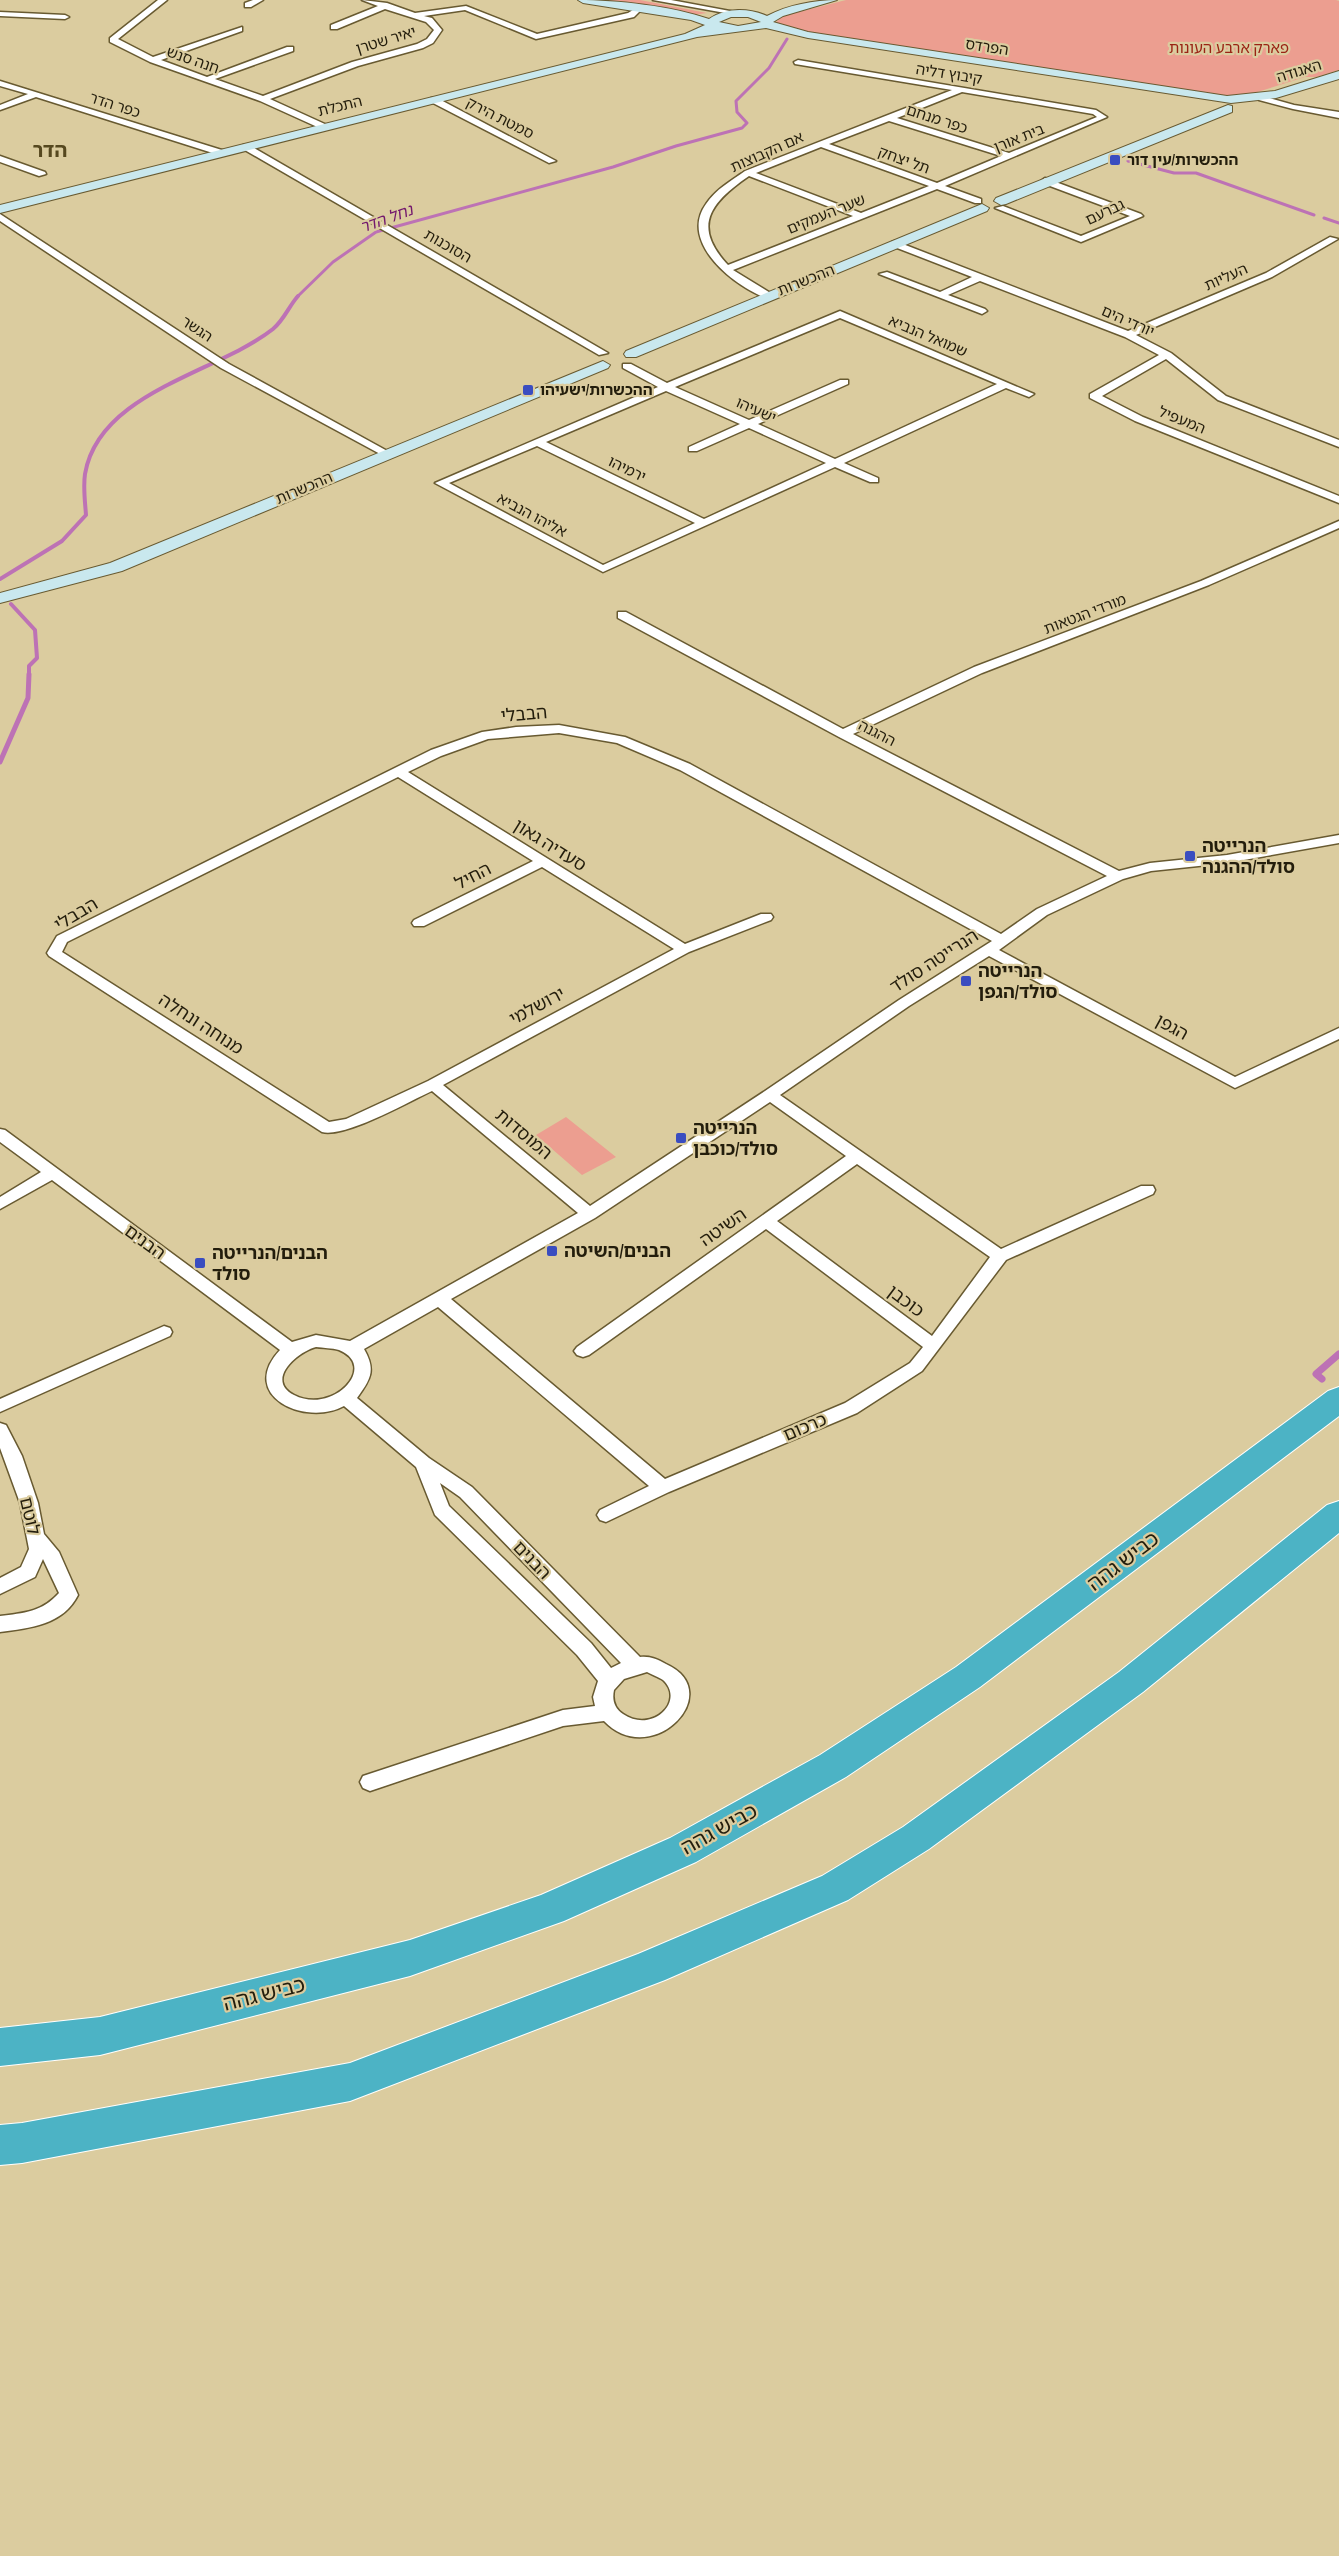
<svg xmlns="http://www.w3.org/2000/svg" width="1339" height="2556" font-family="'Archivo Narrow','Noto Sans Hebrew',sans-serif">
<style>
.green{fill:#ec9e90}
.lines{fill:none;stroke-linecap:round;stroke-linejoin:round}
.stream-far3{stroke:#bd72b5;stroke-width:3}
.stream-far2{stroke:#bd72b5;stroke-width:4}
.stream-far1{stroke:#bd72b5;stroke-width:5}
.stream{stroke:#bd72b5;stroke-width:7}
.street-casing{stroke:#685a31;stroke-width:3}
.secondary-casing{stroke:#685a31;stroke-width:2}
.highway-casing{stroke:#fff;stroke-width:2}
.street{fill:#fff;fill-rule:evenodd}
.secondary{fill:#c9e8ee;fill-rule:evenodd}
.highway{fill:#4cb3c5;fill-rule:evenodd}
.poi-dot{fill:#3a4dc0;stroke:#dbcc9f;stroke-width:2}
.labels{text-anchor:middle;stroke-width:4.5;stroke-linejoin:round;paint-order:stroke}
.far-street-label{font-size:15px;fill:#231d0c;stroke:#dbcc9f}
.far-park-label{font-size:15px;fill:#9a2314;stroke:#dbcc9f}
.far-poi-label{font-size:15px;font-weight:bold;fill:#231d0c;stroke:#dbcc9f;text-anchor:start}
.far-water-label{font-size:16px;font-style:italic;fill:#73186d;stroke:#dbcc9f}
.street-label{font-size:18px;fill:#231d0c;stroke:#dbcc9f}
.poi-label{font-size:18px;font-weight:bold;fill:#231d0c;stroke:#dbcc9f;text-anchor:start}
.far-district-label{font-size:20px;font-weight:bold;fill:#56481f;stroke:#dbcc9f}
.near-street-label{font-size:21px;fill:#231d0c;stroke:#dbcc9f}
</style>
<rect width="100%" height="100%" fill="#dbcc9f"/>
<path class="green" d="M600 0H640L707 13 692 15Z
M846 0H1336L1339 1V70L1316 77H1305L1251 94 1227 97 808 33 775 23 783 16Z
M566 1117 616 1157 582 1175 536 1135Z"/>
<g class="lines">
<path class="stream-far3" d="M1128 161 1174 173H1196L1314 215
M1324 218 1339 223
M297 297 333 262 376 232 613 167 676 146 742 128 747 123 737 112 736 101 769 68 787 39"/>
<path class="stream-far2" d="M0 579 62 541 86 515C85 501 83 487 85 474 99 392 217 373 273 329 284 320 289 306 298 296
M11 604 35 630 37 658 29 666V675"/>
<path class="stream-far1" d="M0 762 28 698 29 674"/>
<path class="stream" d="M1322 1379 1316 1374 1339 1354"/>
<g class="street-casing">
<path id="street" d="M158 0H167L118 39 153 57 242 27V31L161 60 207 77 287 47H293V51L215 79 263 96 352 62 417 44 427 39 434 30 426 22 385 9 337 29H331V25L378 6 362 0 387 3 415 13 466 6 537 34 628 13 638 7 642 9 634 17 536 39 465 10 424 16 432 18 442 30 433 43 423 48 358 66 270 99 327 125V129L324 130 260 101 150 62 110 42V38Z
M253 0H263L251 7H245V3Z
M653 0H671L746 14 742 16Z
M0 12 65 15 69 17 65 19 0 16Z
M798 60 1096 110 1107 117 945 186 981 199V203H975L937 189 733 270 772 294 774 296 769 299C736 288 678 243 706 204 716 189 731 181 745 171L952 90 795 64 794 62ZM962 92 1093 114 1097 117 1009 153 897 118ZM889 121 1001 156 937 183 829 144ZM821 147 929 186 861 213 756 173ZM749 176 853 216 728 265C691 226 711 202 749 176Z
M0 81 225 151 226 153 219 155 36 97 0 110V105L28 94 0 86Z
M1262 96 1294 105 1339 112V118L1293 109 1259 100 1258 98Z
M431 98H437L556 161 549 163 431 102Z
M243 145H249L608 353 599 355 243 149Z
M0 156 45 172 46 174 39 176 0 162Z
M1045 178 1141 214 1143 216 1081 242 995 208 1003 206 1081 236 1130 216 1042 183 1041 181Z
M0 214 229 364 391 453 386 456 382 455 221 368 0 221Z
M1330 237 1338 239 1272 277 1136 335 1171 353 1226 396 1339 440V447L1218 400 1166 359 1102 396 1143 417 1339 496V503L1135 421 1090 398V394L1159 355 1125 337 980 281 948 295 985 309 987 311 982 314 879 274 887 272 940 292 972 277 892 246V242L895 241 1128 331 1266 273Z
M840 311 1034 394 1029 397 1006 388 844 463 878 478V482H870L835 467 603 572 435 483 658 387 623 368V364H631L667 383ZM840 318 997 384 835 459 758 424 848 384V380H840L749 420 675 387ZM666 391 740 424 689 447V451H697L749 428 826 463 704 519 546 442ZM537 446 695 523 603 565 449 483Z
M1339 521V528L1209 585 982 673 853 734 1119 871 1150 863 1227 855 1339 835V843L1227 863 1151 871 1123 879 1047 915 999 950 1235 1077 1339 1028V1039L1235 1088 989 956 909 1006 780 1095 1001 1249 1141 1186H1153L1155 1190 1153 1194 1006 1260 922 1371 857 1413 669 1492 606 1522 600 1520 597 1515 600 1510 649 1486 438 1307 364 1349C376 1370 371 1379 357 1398L429 1458 472 1487 640 1657C650 1656 657 1659 666 1664 728 1692 652 1771 604 1721L563 1726 370 1791 363 1788 360 1782 363 1776 563 1710 595 1706 593 1697 598 1681 577 1655 435 1515 416 1467 344 1406C306 1427 237 1396 280 1350L52 1180 0 1209V1197L41 1172 0 1142V1129L5 1130 292 1342 316 1335 350 1341 578 1213 432 1091C408 1102 345 1138 322 1132L49 956 47 953 57 936 431 750 482 732 516 727 559 725 625 737 690 764 1001 934 1037 909 1107 876 839 737 618 618V612H626L843 729 974 667 1201 581ZM559 733 617 743 680 770 992 941 899 1000 765 1091 590 1206 443 1085 689 952 771 920 773 917 771 914H761L685 944 408 772 441 756 488 739ZM398 777 533 861 414 920 412 923 414 926H424L542 867 674 949 428 1081 346 1119 329 1122 62 952 67 942ZM770 1102 846 1156 577 1347 574 1351 577 1355 583 1357 589 1355 766 1229 923 1347 910 1363 845 1403 665 1479 451 1299 595 1218ZM857 1164 990 1257 932 1336 777 1221ZM316 1347C323 1348 332 1348 339 1350 379 1366 333 1415 294 1395 265 1380 297 1352 316 1347ZM440 1483 460 1497 621 1663 611 1668 591 1643 449 1506ZM647 1672C652 1675 659 1677 663 1680 686 1701 652 1734 623 1714 614 1708 612 1700 614 1690L624 1679Z
M164 1326 170 1328 172 1332 170 1336 0 1412V1399Z
M0 1423 6 1425 22 1456 38 1503 44 1534 59 1552 78 1595C63 1625 30 1628 0 1632V1616C24 1613 42 1612 59 1593L43 1559 35 1577 0 1594V1578L21 1567 29 1549 20 1503 0 1448Z"/>
</g>
<g class="secondary-casing">
<path id="secondary" d="M578 0C617 0 672 6 709 19 726 7 750 8 767 16 787 5 815 0 837 0L783 16 773 22 808 32 1227 96 1275 91 1339 71V79L1276 98 1231 103 808 38 766 28 697 37 0 213V205L685 34 705 25 691 20 583 3ZM748 17 761 22 738 26 719 22 731 17Z
M1228 105 1232 106V112L1006 204 1001 205 994 201 996 198Z
M982 204 989 208 987 211 636 357H626L624 354 626 351Z
M603 361 610 365 608 368 122 571 0 603V593L110 563Z"/>
</g>
<g class="highway-casing">
<path id="highway" d="M1339 1387V1416L980 1687 846 1777 696 1862 564 1921 410 1976 100 2055 0 2066V2028L100 2017 410 1940 541 1895 670 1838 820 1755 956 1667 1328 1391Z
M1339 1501V1533L1143 1692 929 1849 848 1900 665 1980 350 2101 22 2163 0 2165V2125L22 2123 350 2063 638 1954 822 1876 903 1827 1119 1672 1327 1505Z"/>
</g>
<use href="#street" class="street"/>
<use href="#secondary" class="secondary"/>
<use href="#highway" class="highway"/>
</g>
<g class="poi-dot">
<rect x="1109" y="154" width="12" height="12" rx="3"/>
<rect x="522" y="384" width="12" height="12" rx="3"/>
<rect x="1184" y="850" width="12" height="12" rx="3"/>
<rect x="960" y="975" width="12" height="12" rx="3"/>
<rect x="675" y="1132" width="12" height="12" rx="3"/>
<rect x="546" y="1245" width="12" height="12" rx="3"/>
<rect x="194" y="1257" width="12" height="12" rx="3"/>
</g>
<g class="labels">
<g class="far-street-label">
<text transform="translate(386 40) rotate(-17)" y="5">יאיר שטרן</text>
<text transform="translate(987 47) rotate(9)" y="5">הפרדס</text>
<text transform="translate(193 60) rotate(19)" y="5">חנה סנש</text>
<text transform="translate(1299 71) rotate(-17)" y="5">האגודה</text>
<text transform="translate(949 74) rotate(9)" y="5">קיבוץ דליה</text>
<text transform="translate(115 105) rotate(18)" y="5">כפר הדר</text>
<text transform="translate(340 106) rotate(-14)" y="5">התכלת</text>
<text transform="translate(500 118) rotate(27)" y="5">סמטת הירק</text>
<text transform="translate(937 119) rotate(18)" y="5">כפר מנחם</text>
<text transform="translate(1019 138) rotate(-22)" y="5">בית אורן</text>
<text transform="translate(767 152) rotate(-24)" y="5">אם הקבוצות</text>
<text transform="translate(904 160) rotate(20)" y="5">תל יצחק</text>
<text transform="translate(1105 212) rotate(-25)" y="5">גברעם</text>
<text transform="translate(826 214) rotate(-22)" y="5">שער העמקים</text>
<text transform="translate(448 246) rotate(30)" y="5">הסוכנות</text>
<text transform="translate(1226 277) rotate(-24)" y="5">העליות</text>
<text transform="translate(806 280) rotate(-22)" y="5">ההכשרות</text>
<text transform="translate(1128 321) rotate(24)" y="5">יורדי הים</text>
<text transform="translate(197 329) rotate(33)" y="5">הגשר</text>
<text transform="translate(928 336) rotate(23)" y="5">שמואל הנביא</text>
<text transform="translate(756 410) rotate(24)" y="5">ישעיהו</text>
<text transform="translate(1182 420) rotate(22)" y="5">המעפיל</text>
<text transform="translate(627 469) rotate(26)" y="5">ירמיהו</text>
<text transform="translate(304 488) rotate(-23)" y="5">ההכשרות</text>
<text transform="translate(532 515) rotate(28)" y="5">אליהו הנביא</text>
<text transform="translate(1085 614) rotate(-21)" y="5">מורדי הגטאות</text>
<text transform="translate(877 733) rotate(27)" y="5">ההגנה</text>
</g>
<g class="far-park-label">
<text x="1229" y="53">פארק ארבע העונות</text>
</g>
<g class="far-poi-label">
<text x="1127" y="165">ההכשרות/עין דור</text>
<text x="540" y="395">ההכשרות/ישעיהו</text>
</g>
<g class="far-water-label">
<text transform="translate(386 218) rotate(-20)" y="6">נחל הדר</text>
</g>
<g class="street-label">
<text transform="translate(524 714) rotate(-5)" y="6">הבבלי</text>
<text transform="translate(550 845) rotate(32)" y="6">סעדיה גאון</text>
<text transform="translate(473 876) rotate(-27)" y="6">החיל</text>
<text transform="translate(76 914) rotate(-31)" y="6">הבבלי</text>
<text transform="translate(934 961) rotate(-33)" y="6">הנרייטה סולד</text>
<text transform="translate(537 1006) rotate(-28)" y="6">ירושלמי</text>
<text transform="translate(201 1024) rotate(33)" y="6">מנוחה ונחלה</text>
<text transform="translate(1172 1027) rotate(29)" y="6">הגפן</text>
<text transform="translate(524 1134) rotate(40)" y="6">המוסדות</text>
<text transform="translate(723 1227) rotate(-35)" y="6">השיטה</text>
<text transform="translate(145 1242) rotate(36)" y="6">הבנים</text>
<text transform="translate(906 1301) rotate(37)" y="6">כוכבן</text>
<text transform="translate(805 1427) rotate(-23)" y="6">כרכום</text>
<text transform="translate(30 1516) rotate(77)" y="6">לוטם</text>
<text transform="translate(532 1560) rotate(46)" y="6">הבנים</text>
</g>
<g class="poi-label">
<text x="1202" y="852">הנרייטה<tspan x="1202" dy="21">סולד/ההגנה</tspan></text>
<text x="978" y="977">הנרייטה<tspan x="978" dy="21">סולד/הגפן</tspan></text>
<text x="693" y="1134">הנרייטה<tspan x="693" dy="21">סולד/כוכבן</tspan></text>
<text x="564" y="1257">הבנים/השיטה</text>
<text x="212" y="1259">הבנים/הנרייטה<tspan x="212" dy="21">סולד</tspan></text>
</g>
<g class="far-district-label">
<text x="50" y="157">הדר</text>
</g>
<g class="near-street-label">
<text transform="translate(1123 1561) rotate(-37)" y="7">כביש גהה</text>
<text transform="translate(719 1829) rotate(-29)" y="7">כביש גהה</text>
<text transform="translate(264 1994) rotate(-14)" y="7">כביש גהה</text>
</g>
</g>
</svg>
